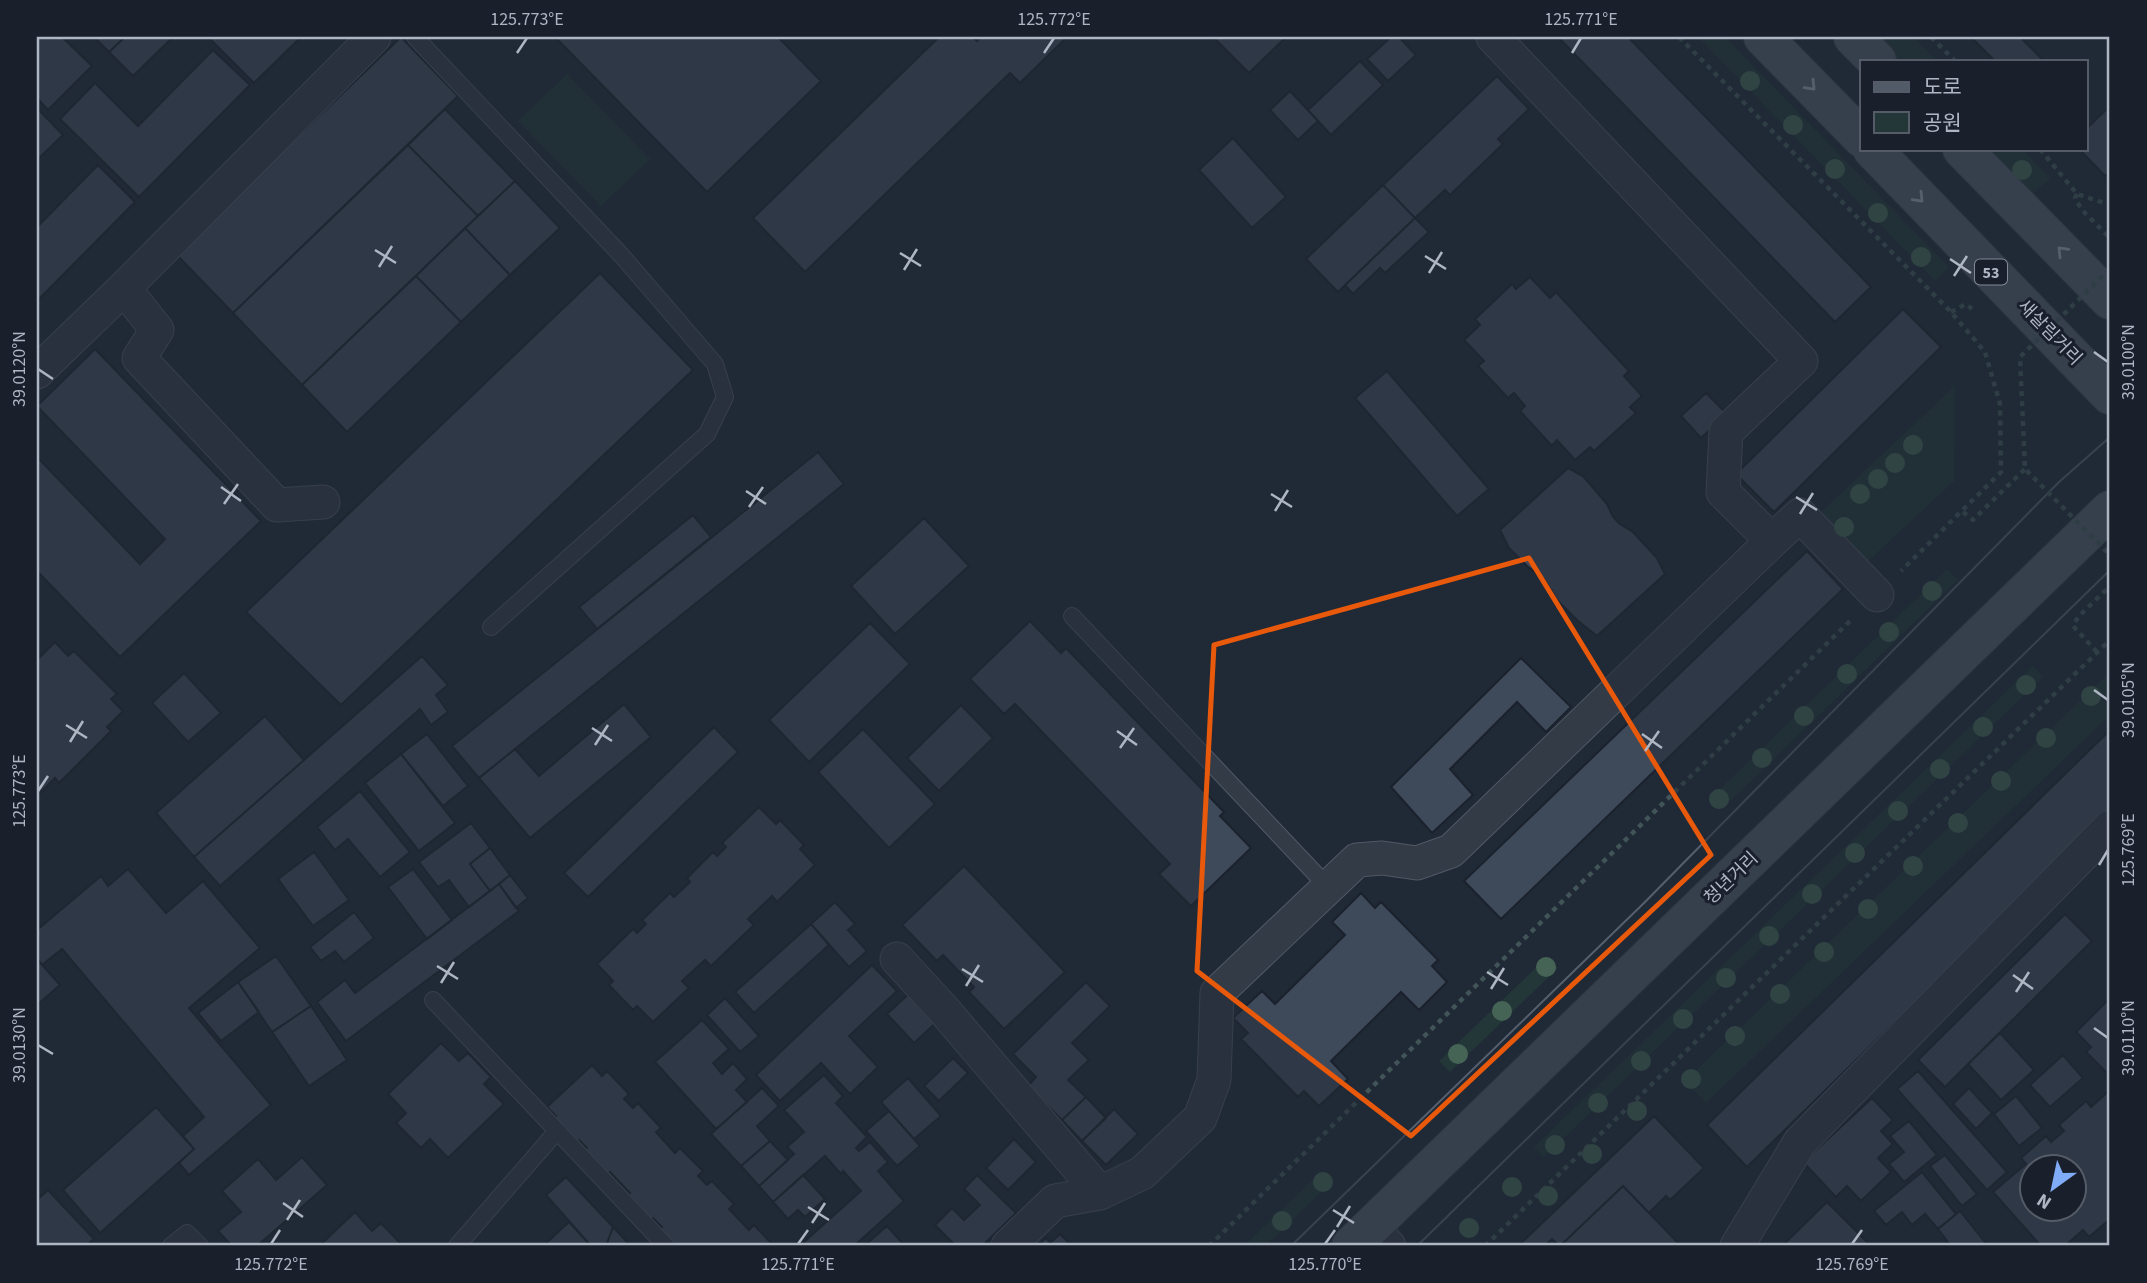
<svg xmlns="http://www.w3.org/2000/svg" width="2147" height="1283" font-family="'Source Sans 3','Noto Sans KR',sans-serif">
<style>
.green{fill:#233739}
.building{fill:#3e4959;stroke:#1b222e;stroke-width:2;fill-rule:evenodd}
.lines{fill:none;stroke-linecap:round;stroke-linejoin:round}
.service-casing{stroke:#515965;stroke-width:18}
.minor-casing{stroke:#515965;stroke-width:35}
.primary-casing{stroke:#3d4451;stroke-width:40}
.path{stroke:#415457;stroke-width:4.5;stroke-dasharray:5 5;stroke-linecap:butt}
.service{stroke:#333b47;stroke-width:16}
.minor{stroke:#333b47;stroke-width:33}
.primary{stroke:#515a67;stroke-width:38}
.tram{stroke:#555f6e;stroke-width:2}
.path-bridge{stroke:#415457;stroke-width:4.5;stroke-dasharray:5 5;stroke-linecap:butt}
.tree{fill:#466456}
.oneway{stroke:#979fad}
.marked{fill:none;stroke:#e8590c;stroke-width:5;stroke-linejoin:round}
.ticks{fill:none;stroke:#aeb6c4;stroke-width:2.5}
.labels{text-anchor:middle;stroke-width:6;stroke-linejoin:round;paint-order:stroke}
.shield{fill:#19202b;stroke:#818996;stroke-width:2}
.shield-label{font-size:16px;font-weight:bold;fill:#aeb6c4}
.street-label{font-size:18px;fill:#aeb6c4;stroke:#19202b}
.neatline{fill:none;stroke:#aeb6c4;stroke-width:2.5}
.ticks-label{font-size:18px;text-anchor:middle;fill:#aeb6c4}
</style>
<rect width="100%" height="100%" fill="#202936"/>
<path class="green" d="M1698 37H1725L1949 267 1935 281Z
M1875 37H1913L1937 61H1899Z
M567 74 650 159 601 206 518 121Z
M1984 149H2022L2050 178 2030 197Z
M1955 386 1954 481 1867 562 1821 512Z
M1947 569 1958 580 1723 808 1712 797Z
M2033 666 2043 677 1544 1157 1534 1147Z
M2110 672V715L1706 1103 1685 1081Z
M1547 957 1558 968 1450 1072 1439 1061Z
M1320 1173 1330 1183 1266 1246H1244Z"/>
<path class="building" d="M37 37H62L92 66 48 110 37 98Z
M94 37H125L109 52Z
M125 37H173L133 76 109 52Z
M208 37H301L254 83Z
M401 37 458 96 233 313 176 254Z
M555 37H778L821 81 707 192Z
M939 37H972L977 41 981 37H1067L1020 83 1010 73 805 272 753 218Z
M1213 37H1286L1249 73Z
M1391 37H1399L1416 55 1388 81 1367 59Z
M1558 37H1628L1871 287 1835 322Z
M1971 37H2020L2044 61H1995Z
M213 50 250 85 139 197 60 119 95 83 138 126Z
M1360 61 1383 85 1331 135 1308 110Z
M1497 76 1529 109 1498 139 1503 144 1450 195 1445 190 1415 218 1383 185Z
M1290 91 1318 121 1298 140 1270 110Z
M2110 106V171L2105 176 2079 149H2086V125L2088 127Z
M37 108 63 135 37 160Z
M445 109 515 181 478 216 408 145Z
M1233 138 1286 197 1252 228 1199 170Z
M408 145 478 216 302 385 233 313Z
M98 165 135 202 37 301V227Z
M515 181 560 228 510 275 465 228Z
M1383 185 1415 218 1338 292 1306 259Z
M1415 218 1429 232 1385 273 1380 268 1353 294 1345 285Z
M465 228 510 275 461 322 416 276Z
M600 273 693 370 341 705 246 612Z
M416 276 461 322 347 432 302 385Z
M1530 277 1550 298 1556 292 1629 371 1624 376 1642 396 1630 407 1636 413 1594 451 1590 447 1575 460 1557 440 1552 446 1520 411 1525 406 1514 393 1508 398 1478 366 1484 361 1464 340 1480 325 1475 319 1512 284 1516 289Z
M1903 309 1941 347 1774 512 1736 474Z
M95 349 261 521 120 657 37 571V457L140 564 165 539 37 406Z
M1387 371 1489 489 1457 516 1355 398Z
M1706 393 1727 414 1701 438 1681 416Z
M818 452 844 484 479 778 452 746Z
M1568 468 1583 476 1607 504 1613 517 1620 524 1633 532 1657 558 1665 574 1597 636 1578 621 1558 601 1544 579 1527 566 1509 548 1500 530Z
M693 515 711 537 597 629 579 607Z
M924 518 969 566 895 634 851 586Z
M1807 551 1843 589 1501 919 1464 881Z
M1030 621 1061 653 1066 648 1224 812 1220 816 1251 848 1191 906 1159 874 1170 864 1015 704 1004 714 970 679Z
M870 623 910 664 809 762 769 720Z
M55 642 68 656 74 651 117 694 111 699 123 711 107 727 111 731 59 783 55 778 37 796V656L39 658Z
M422 656 448 685 436 695 448 712 431 725 420 709 220 886 194 857Z
M1521 658 1571 707 1546 732 1517 702 1450 769 1473 795 1432 833 1391 787Z
M184 673 221 713 188 742 152 703Z
M624 704 651 737 530 838 479 778 515 749 539 776Z
M961 705 993 738 939 791 907 758Z
M265 716 304 760 194 857 156 813Z
M714 727 738 752 588 897 564 873Z
M863 729 935 804 889 848 818 772Z
M2110 730V811L1747 1167 1707 1125Z
M427 734 468 786 443 806 401 754Z
M401 754 455 823 419 851 365 783Z
M360 791 410 852 380 877 348 839 335 850 317 827Z
M759 807 776 824 780 820 804 845 800 849 815 865 777 902 772 896 748 919 754 925 711 966 705 960 682 981 689 988 653 1022 637 1006 633 1010 609 985 613 981 597 964 633 929 637 933 646 924 642 920 670 893 674 897 690 882 687 878 713 852 717 856 726 847 722 843Z
M471 823 490 848 470 864 490 891 469 907 449 880 438 887 419 862Z
M490 848 510 875 490 891 470 864Z
M314 852 349 900 313 926 278 879Z
M964 866 1065 972 1004 1029 969 992 974 987 943 955 937 961 902 925Z
M128 869 166 913 203 881 260 948 189 1008 271 1105 189 1175 179 1163 194 1149 183 1136 204 1117 62 949 42 965 37 959V930L101 876 108 886Z
M413 869 452 920 427 939 388 887Z
M510 875 528 898 516 908 499 884Z
M499 884 519 911 346 1041 317 1002 345 980 355 993Z
M1361 893 1375 908 1381 902 1438 960 1432 966 1447 982 1419 1010 1401 992 1331 1061 1348 1079 1319 1106 1304 1091 1298 1097 1241 1039 1248 1033 1233 1018 1262 991 1275 1004 1345 935 1332 922Z
M835 902 855 924 848 930 867 951 849 967 811 924Z
M354 912 374 938 344 962 335 951 321 961 310 947Z
M2065 914 2092 941 1945 1087 1918 1060Z
M811 924 829 945 754 1013 735 992Z
M276 956 311 1006 272 1032 238 982Z
M37 959 60 985 37 1005Z
M872 965 897 991 849 1036 878 1067 850 1094 821 1063 780 1101 756 1075Z
M238 982 259 1012 221 1041 198 1013Z
M1086 982 1110 1006 1072 1043 1089 1060 1068 1080 1086 1097 1062 1120 1028 1086 1036 1077 1013 1054Z
M914 989 940 1019 914 1043 887 1014Z
M725 998 759 1036 740 1052 707 1015Z
M2110 998V1076L2086 1052 2091 1047 2076 1032Z
M311 1006 347 1060 309 1086 272 1032Z
M702 1020 729 1049 713 1063 722 1074 733 1063 747 1079 736 1090 747 1102 716 1129 655 1062Z
M2000 1033 2034 1070 2001 1100 1968 1064Z
M441 1043 459 1061 468 1053 491 1077 484 1084 504 1104 448 1158 430 1139 421 1148 396 1123 406 1113 388 1094Z
M2063 1055 2083 1078 2050 1107 2030 1085Z
M953 1058 968 1073 939 1101 924 1086Z
M592 1065 602 1076 607 1071 629 1094 624 1099 633 1108 638 1103 661 1128 656 1132 675 1153 680 1148 703 1171 698 1176 707 1185 712 1181 734 1204 729 1209 749 1230 754 1225 774 1246H671L657 1232 662 1227 653 1218 648 1222 625 1198 630 1193 610 1172 605 1177 582 1153 587 1148 579 1140 574 1144 552 1120 556 1116 547 1107Z
M1918 1071 2007 1172 1987 1190 1897 1089Z
M824 1075 843 1096 836 1103 867 1137 856 1148 859 1151 870 1142 888 1162 878 1171 904 1201 854 1246H807L804 1242 861 1191 843 1171 841 1174 825 1156 773 1202 759 1186 794 1154 787 1147 804 1132 784 1110Z
M908 1078 941 1116 914 1139 881 1102Z
M762 1088 779 1106 757 1126 770 1141 741 1166 711 1134Z
M1969 1088 1992 1113 1976 1129 1953 1104Z
M2110 1090V1219L2089 1237 2083 1230 2065 1246H2041L1993 1192 2026 1164 2021 1158 2046 1136 2051 1142 2064 1131 2059 1125 2086 1101 2091 1107ZM2032 1168H2074V1210H2032Z
M2016 1096 2042 1128 2019 1146 1994 1114Z
M1086 1097 1106 1118 1082 1141 1062 1120Z
M1872 1098 1893 1120 1881 1131 1893 1144 1878 1158 1891 1172 1861 1201 1847 1186 1836 1197 1803 1162Z
M156 1107 194 1149 100 1233 63 1190Z
M1114 1109 1138 1134 1106 1165 1082 1141Z
M889 1111 920 1146 897 1166 866 1131Z
M1654 1116 1704 1168 1670 1200 1666 1196 1649 1213 1623 1186 1560 1246 1552 1239 1544 1246H1518Z
M1909 1121 1937 1155 1904 1182 1889 1164 1904 1152 1890 1136Z
M1014 1139 1036 1162 1008 1190 986 1168Z
M770 1141 788 1160 759 1186 741 1166Z
M1945 1155 1977 1194 1962 1206 1930 1166Z
M302 1157 327 1185 257 1246H232L218 1231 241 1212 222 1191 258 1159 276 1180Z
M1922 1172 1956 1214 1938 1229 1925 1214 1912 1225 1902 1212 1886 1225 1874 1211Z
M803 1175 825 1199 805 1217 798 1210 788 1219 773 1202Z
M977 1175 1016 1213 982 1246H956L935 1225 952 1208 964 1220 980 1205 964 1189Z
M566 1177 613 1227 606 1246H591L546 1195Z
M1623 1186 1681 1246H1560Z
M48 1190 94 1239 86 1246H37V1200Z
M1827 1202 1871 1246H1782Z
M1960 1211 1988 1246H1951L1938 1229Z
M355 1212 372 1231 381 1223 403 1246H319Z
M569 1222 591 1246H543Z
M887 1226 905 1246H864Z
M613 1227 631 1246H606Z
M1060 1234 1072 1246H1037L1046 1238 1050 1243Z"/>
<g class="lines">
<g class="service-casing">
<path id="service" d="M415 37 622 256 715 364 725 397 707 434 491 627
M1072 616 1328 887
M433 1000 666 1246
M171 1246 187 1233 200 1246
M457 1246 557 1131"/>
</g>
<g class="minor-casing">
<path id="minor" d="M124 288 157 330 139 358 277 505 323 502
M37 372 124 288 374 37
M1772 541 1800 515 1877 595
M897 959 943 1009 1100 1193
M1371 1227 1389 1246
M1008 1246 1055 1201 1100 1193 1142 1173 1200 1118 1214 1080 1217 993 1357 860 1382 858 1417 863 1451 851 1772 541 1723 492 1726 432 1801 361 1493 37
M1737 1246 1800 1142 2110 827"/>
</g>
<g class="primary-casing">
<path id="primary" d="M1763 37 1862 138
M1853 37 1877 61
M1872 149 2110 395
M1962 149 2110 300
M1351 1246 2110 510"/>
</g>
<path class="path" d="M1679 37 1951 312 1985 352 2000 404 2001 472 1901 571
M1931 37 1955 61
M2040 149 2077 194 2110 205
M2077 194 2075 198 2082 210 2110 238
M1951 312 1966 304 1972 309
M1963 512 1973 520 2025 469
M2097 652 2073 626 2078 617 2110 586
M1209 1246 1852 619
M1485 1246 2110 640"/>
<use href="#service" class="service"/>
<use href="#minor" class="minor"/>
<use href="#primary" class="primary"/>
<path class="tram" d="M1291 1246 1644 903 2059 482 2110 437
M1417 1246 2110 570"/>
<path class="path-bridge" d="M2110 269 2020 357 2025 469 2110 555"/>
</g>
<g class="tree">
<circle cx="1750" cy="81" r="10"/>
<circle cx="1793" cy="125" r="10"/>
<circle cx="1835" cy="169" r="10"/>
<circle cx="2022" cy="170" r="10"/>
<circle cx="1878" cy="213" r="10"/>
<circle cx="1921" cy="257" r="10"/>
<circle cx="1913" cy="445" r="10"/>
<circle cx="1895" cy="463" r="10"/>
<circle cx="1878" cy="479" r="10"/>
<circle cx="1860" cy="494" r="10"/>
<circle cx="1844" cy="527" r="10"/>
<circle cx="1932" cy="591" r="10"/>
<circle cx="1889" cy="632" r="10"/>
<circle cx="1847" cy="674" r="10"/>
<circle cx="2026" cy="685" r="10"/>
<circle cx="2091" cy="696" r="10"/>
<circle cx="1804" cy="716" r="10"/>
<circle cx="1983" cy="727" r="10"/>
<circle cx="2046" cy="738" r="10"/>
<circle cx="1762" cy="758" r="10"/>
<circle cx="1940" cy="769" r="10"/>
<circle cx="2001" cy="781" r="10"/>
<circle cx="1719" cy="799" r="10"/>
<circle cx="1898" cy="811" r="10"/>
<circle cx="1958" cy="823" r="10"/>
<circle cx="1855" cy="853" r="10"/>
<circle cx="1913" cy="866" r="10"/>
<circle cx="1812" cy="894" r="10"/>
<circle cx="1868" cy="909" r="10"/>
<circle cx="1769" cy="936" r="10"/>
<circle cx="1824" cy="952" r="10"/>
<circle cx="1546" cy="967" r="10"/>
<circle cx="1726" cy="978" r="10"/>
<circle cx="1780" cy="994" r="10"/>
<circle cx="1502" cy="1011" r="10"/>
<circle cx="1683" cy="1019" r="10"/>
<circle cx="1735" cy="1036" r="10"/>
<circle cx="1458" cy="1054" r="10"/>
<circle cx="1641" cy="1061" r="10"/>
<circle cx="1691" cy="1079" r="10"/>
<circle cx="1598" cy="1103" r="10"/>
<circle cx="1637" cy="1111" r="10"/>
<circle cx="1555" cy="1145" r="10"/>
<circle cx="1592" cy="1154" r="10"/>
<circle cx="1323" cy="1182" r="10"/>
<circle cx="1512" cy="1187" r="10"/>
<circle cx="1548" cy="1196" r="10"/>
<circle cx="1282" cy="1221" r="10"/>
<circle cx="1469" cy="1228" r="10"/>
</g>
<defs><path id="oneway-chevron" d="M-2-3.5L2.5 0L-2 3.5" fill="none" stroke-width="1.6" stroke-linecap="round" stroke-linejoin="round" transform="scale(1.75)"/></defs>
<g class="oneway">
<use href="#oneway-chevron" transform="translate(1811 86) rotate(46)"/>
<use href="#oneway-chevron" transform="translate(1919 198) rotate(46)"/>
<use href="#oneway-chevron" transform="translate(2062 251) rotate(-134)"/>
</g>
<path d="M0 0H2147V1283H0ZM1529 558 1711 855 1411 1136 1197 971 1214 645Z" fill="#202936" fill-opacity=".55" fill-rule="evenodd"/>
<path class="marked" d="M1529 558 1711 855 1411 1136 1197 971 1214 645Z"/>
<path class="ticks" d="M517 53 527 38M1044 53 1054 38M1572 53 1581 38M375 250 396 263M900 253 921 266M1425 256 1446 269M1950 259 1971 273M379 267 392 246M904 270 917 249M1429 273 1442 252M1954 276 1967 256M2094 352 2108 362M38 369 53 379M221 487 241 501M746 491 766 504M1271 494 1292 507M1796 497 1817 510M224 504 238 484M749 507 763 487M1275 511 1288 490M1800 514 1813 493M2094 690 2108 700M66 725 87 738M592 728 612 741M1117 731 1137 745M1642 734 1662 748M70 742 83 721M595 745 608 725M1120 748 1134 728M1645 751 1659 731M38 791 48 776M2099 865 2108 850M437 966 458 979M962 969 983 982M1487 972 1508 985M2013 975 2033 989M441 983 454 962M966 986 979 965M1491 989 1504 968M2016 992 2029 972M2094 1028 2108 1038M38 1045 53 1054M283 1203 303 1217M808 1207 829 1220M1333 1210 1354 1223M287 1220 300 1200M812 1223 825 1203M1337 1227 1350 1206M271 1244 280 1230M798 1244 808 1230M1325 1244 1335 1230M1852 1244 1862 1230"/>
<g class="labels">
<rect class="shield" x="1975" y="259.5" width="32" height="25" rx="5"/>
<g class="shield-label">
<text x="1991" y="278">53</text>
</g>
<g class="street-label">
<text transform="translate(2050 332) rotate(46)" y="6">새살림거리</text>
<text transform="translate(1731 878) rotate(-44)" y="6">청년거리</text>
</g>
</g>
<rect width="2147" height="1283" fill="none" stroke="#19202b" stroke-width="77"/>
<rect x="1860" y="60" width="228" height="91" fill="#19202b" stroke="#555c68" stroke-width="2"/>
<rect x="1874" y="82" width="35" height="10" fill="#515a67" stroke="#555c68" stroke-width="2"/>
<text x="1923" y="94" font-size="21" fill="#aeb6c4">도로</text>
<rect x="1874" y="112" width="35" height="21" fill="#233739" stroke="#555c68" stroke-width="2"/>
<text x="1923" y="130" font-size="21" fill="#aeb6c4">공원</text>
<g transform="translate(2053 1188) rotate(213)"><circle r="33" fill="#19202b" stroke="#555c68" stroke-width="2"/>
<path d="M0-5L12 26L0 18L-12 26Z" fill="#80abf6"/>
<text y="-10" font-size="19" font-weight="bold" text-anchor="middle" fill="#aeb6c4">N</text>
</g>
<rect x="38" y="38" width="2070" height="1206" class="neatline"/>
<g class="ticks-label">
<text x="527" y="25">125.773°E</text>
<text x="1054" y="25">125.772°E</text>
<text x="1581" y="25">125.771°E</text>
<text transform="translate(2128 362) rotate(-90)" y="6">39.0100°N</text>
<text transform="translate(19 369) rotate(-90)" y="6">39.0120°N</text>
<text transform="translate(2128 700) rotate(-90)" y="6">39.0105°N</text>
<text transform="translate(19 791) rotate(-90)" y="6">125.773°E</text>
<text transform="translate(2128 850) rotate(-90)" y="6">125.769°E</text>
<text transform="translate(2128 1038) rotate(-90)" y="6">39.0110°N</text>
<text transform="translate(19 1045) rotate(-90)" y="6">39.0130°N</text>
<text x="271" y="1270">125.772°E</text>
<text x="798" y="1270">125.771°E</text>
<text x="1325" y="1270">125.770°E</text>
<text x="1852" y="1270">125.769°E</text>
</g>
</svg>
